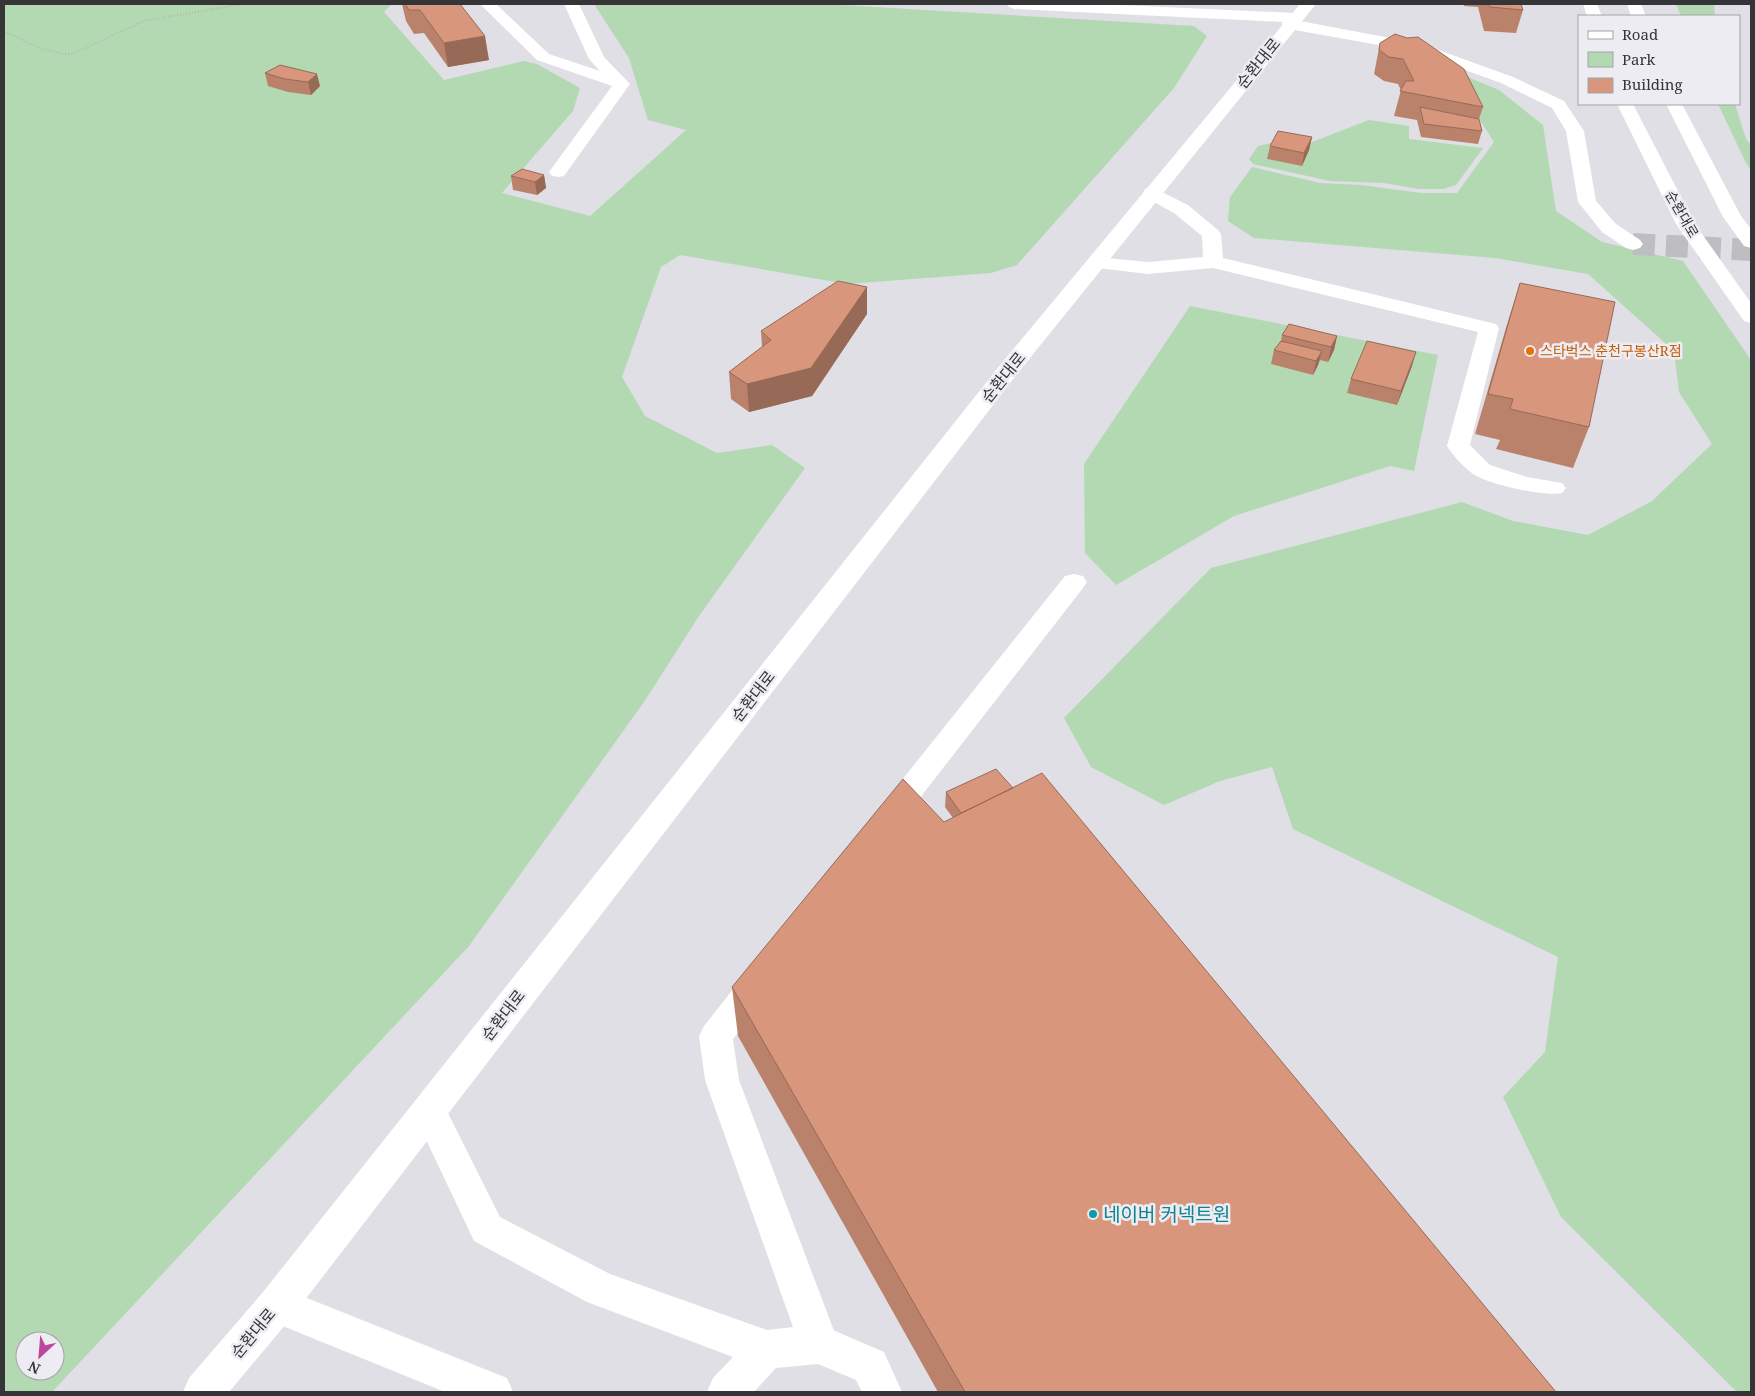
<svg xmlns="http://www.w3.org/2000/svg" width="1755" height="1396" font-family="'Noto Serif','Noto Sans KR',serif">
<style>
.green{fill:#b3d9b3;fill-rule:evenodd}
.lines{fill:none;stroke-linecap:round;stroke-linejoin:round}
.minor-tunnel{stroke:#bdbdc2;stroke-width:22;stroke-dasharray:22 11;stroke-linecap:butt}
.path{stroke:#a3a3a8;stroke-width:2;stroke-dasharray:0.5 2.5;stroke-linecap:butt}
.service{fill:#fff;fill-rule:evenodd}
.minor{fill:#fff;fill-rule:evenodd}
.tertiary{fill:#fff;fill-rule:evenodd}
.trunk{fill:#fff;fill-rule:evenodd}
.wall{fill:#ba826b}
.shaded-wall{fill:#976a57}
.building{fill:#d8977c;stroke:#976a57}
.food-dot{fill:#e8710a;stroke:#ececf2;stroke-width:2}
.culture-dot{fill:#0f9aa8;stroke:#ececf2;stroke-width:2}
.labels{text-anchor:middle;stroke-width:5;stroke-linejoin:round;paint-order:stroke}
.far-street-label{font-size:14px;fill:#353537;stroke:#ececf2}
.far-food-label{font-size:14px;fill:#c56008;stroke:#ececf2;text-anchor:start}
.street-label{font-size:16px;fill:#353537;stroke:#ececf2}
.near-culture-label{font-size:19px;fill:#0d838f;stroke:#ececf2;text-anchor:start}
</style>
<rect width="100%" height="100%" fill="#dfdfe5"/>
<path class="green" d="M4 4H392L384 12 444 80 524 61 537 64 580 88 573 111 502 193 590 216 686 130 648 120 629 58 594 4H825L1194 26 1207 36 1174 88 1017 265 991 273 847 284 680 255 661 267 622 377 645 416 717 453 772 445 805 468 699 616 644 702 469 946 52 1392H4ZM25 1341H55V1371H25Z
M1676 4H1714L1715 16H1681Z
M1458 73 1499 90 1543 125 1556 211 1602 242 1683 261 1751 360V1392H1737L1561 1217 1503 1097 1545 1052 1558 957 1293 829 1272 767 1220 781 1164 805 1091 767 1064 718 1211 568 1462 502 1513 521 1588 535 1652 501 1712 444 1679 392 1674 351 1588 274 1495 258 1254 238 1228 221 1230 197 1252 167 1320 183 1361 185 1421 193H1457L1494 142 1453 78Z
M1718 104H1735L1746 139 1751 145V170L1746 163Z
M1369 120 1409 126V139L1483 148 1456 185 1443 189H1419L1384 183 1330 181 1253 164 1249 159 1258 146 1284 140 1307 144Z
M1190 306 1438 355 1414 471 1390 466 1234 516 1116 585 1085 553 1084 464Z"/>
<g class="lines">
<path class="minor-tunnel" d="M1633 244 1751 250"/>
<path class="path" d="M4 31 42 49 70 55 144 21 243 4"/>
<path class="service" d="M1152 187 1188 205 1218 230 1221 234 1223 258 1496 324 1499 328 1470 445 1490 465 1527 477 1562 483 1566 488 1562 493C1545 497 1487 484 1473 474 1464 467 1453 456 1447 446L1478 332 1213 268 1148 274 1089 267 1086 263 1089 259 1096 257 1148 262 1203 257 1202 236 1174 213 1145 197 1143 193 1145 189Z
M1074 574 1083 576 1087 582 1083 588 898 826 888 829 878 826 873 818 878 810 1065 576Z
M758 969 770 973 774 983 770 993 733 1039 739 1080 839 1344 833 1358 819 1364 805 1358 799 1344 705 1080 699 1036 704 1026 746 973Z"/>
<path class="minor" d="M480 4H496L549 54 600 71 589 59 564 4H579L604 57 630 84 564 176 558 177 552 176 549 172 612 86 537 60Z
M1007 4H1100L1295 13 1300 15 1303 18 1300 21 1422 44 1513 77 1564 101 1584 131 1596 201 1616 224 1640 240 1643 244 1640 248 1633 250 1626 248 1602 232 1578 202 1566 131 1552 108 1501 83 1412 51 1289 29 1284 27 1281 24 1283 22 1014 9 1009 7Z
M429 1094 441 1099 500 1217 610 1274 767 1330 819 1324 884 1352 902 1392H862L856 1380 818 1364 776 1368 754 1392H707L713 1378 733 1357 587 1302 474 1241 412 1110 417 1099Z
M277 1286 507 1378 513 1392H445L263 1318 258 1305 263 1292Z"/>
<path class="tertiary" d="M1300 4H1316L1017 374 291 1318 229 1392H183L189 1378 263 1292 1001 364Z"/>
<path class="trunk" d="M1583 4H1597L1602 16H1587Z
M1627 4H1641L1646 16H1631Z
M1617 104H1633L1695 224 1751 303V323L1744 321 1676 224Z
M1666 104H1682L1741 216 1751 229V248L1744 246 1723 217Z"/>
</g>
<path class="wall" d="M402 4H460L489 60 448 67 424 33 414 34 406 21Z
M1463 4H1521L1523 10 1516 33 1484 31 1478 7 1464 6Z
M1380 43 1483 107 1479 119 1482 131 1478 144 1421 137 1417 120 1394 116 1401 90 1398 84 1384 81 1374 74Z
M280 65 320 86 311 95 288 92 268 86 265 73Z
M1312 137 1309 150 1302 166 1267 159 1270 146Z
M544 175 546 188 537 195 513 190 511 176Z
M1520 283 1589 427 1573 468 1496 449 1500 440 1475 434 1508 321Z
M867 287V314L812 396 749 412 731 399 729 372 762 347 761 331Z
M1282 335 1337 336 1334 350 1328 362 1320 360 1318 365 1313 375 1271 364 1274 350 1281 341Z
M1412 366 1397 405 1347 393 1351 379Z
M1013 788 1556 1392H938L738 1036 732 987 944 822 953 818 945 807 946 792Z"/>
<path class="shaded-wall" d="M485 36 489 60 448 67 444 43Z
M317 74 320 86 311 95 308 82Z
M1312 137 1309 150 1302 166 1304 153Z
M544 175 546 188 537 195 535 182Z
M867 287V314L812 396 749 412 747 384Z
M1337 336 1334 350 1328 362 1331 347Z
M1322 351 1318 365 1313 375 1316 361Z
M1416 352 1412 366 1397 405 1401 391Z"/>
<path class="building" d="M405 4H460L485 36 444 43 420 10H409Z
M1489 4H1521L1523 10 1490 7Z
M1395 34 1407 38 1418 37 1464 69 1483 107 1400 91 1406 81H1414L1403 59 1389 57 1379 50 1380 43Z
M280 65 317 74 308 82 285 79 265 73Z
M1420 107 1479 119 1482 131 1424 124Z
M1278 131 1312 137 1304 153 1270 146Z
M522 169 544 175 535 182 511 176Z
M838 281 867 287 811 368 747 384 729 372 771 340 761 331Z
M1520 283 1615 302 1589 427 1510 409 1513 399 1488 394Z
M1289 324 1337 336 1331 347 1282 335Z
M1281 341 1322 351 1316 361 1274 350Z
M1367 341 1416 352 1401 391 1351 379Z
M996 769 1013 788 961 813 946 792Z
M1042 773 1556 1392H965L732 987 903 779 944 822Z"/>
<circle class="food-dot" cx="1530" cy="351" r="5"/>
<circle class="culture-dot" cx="1093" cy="1214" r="5"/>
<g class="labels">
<g class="far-street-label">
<text transform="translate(1682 214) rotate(60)" y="5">순환대로</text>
</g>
<g class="far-food-label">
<text x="1540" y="356">스타벅스 춘천구봉산R점</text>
</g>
<g class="street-label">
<text transform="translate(1258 63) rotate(-51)" y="6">순환대로</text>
<text transform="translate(1003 377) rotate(-51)" y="6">순환대로</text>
<text transform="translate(753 696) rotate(-52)" y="6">순환대로</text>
<text transform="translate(503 1015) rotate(-52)" y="6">순환대로</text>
<text transform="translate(253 1333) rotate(-50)" y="6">순환대로</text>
</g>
<g class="near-culture-label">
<text x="1103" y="1221">네이버 커넥트원</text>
</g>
</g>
<rect width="1755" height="1396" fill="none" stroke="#353537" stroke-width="10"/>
<rect x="1578" y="15" width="162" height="90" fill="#ececf2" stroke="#a3a3a7"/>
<rect x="1588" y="31" width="25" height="8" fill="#ffffff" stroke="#a3a3a7"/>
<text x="1622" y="40" font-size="15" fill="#353537">Road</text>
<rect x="1588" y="52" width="25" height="15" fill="#b3d9b3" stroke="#a3a3a7"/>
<text x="1622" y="65" font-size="15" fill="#353537">Park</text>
<rect x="1588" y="78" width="25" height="15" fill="#d8977c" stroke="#a3a3a7"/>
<text x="1622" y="90" font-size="15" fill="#353537">Building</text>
<g transform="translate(40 1356) rotate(206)"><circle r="24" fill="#ececf2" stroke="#a3a3a7"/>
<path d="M0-4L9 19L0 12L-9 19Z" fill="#be479d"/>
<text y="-8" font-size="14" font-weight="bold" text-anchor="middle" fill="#353537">N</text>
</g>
</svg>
